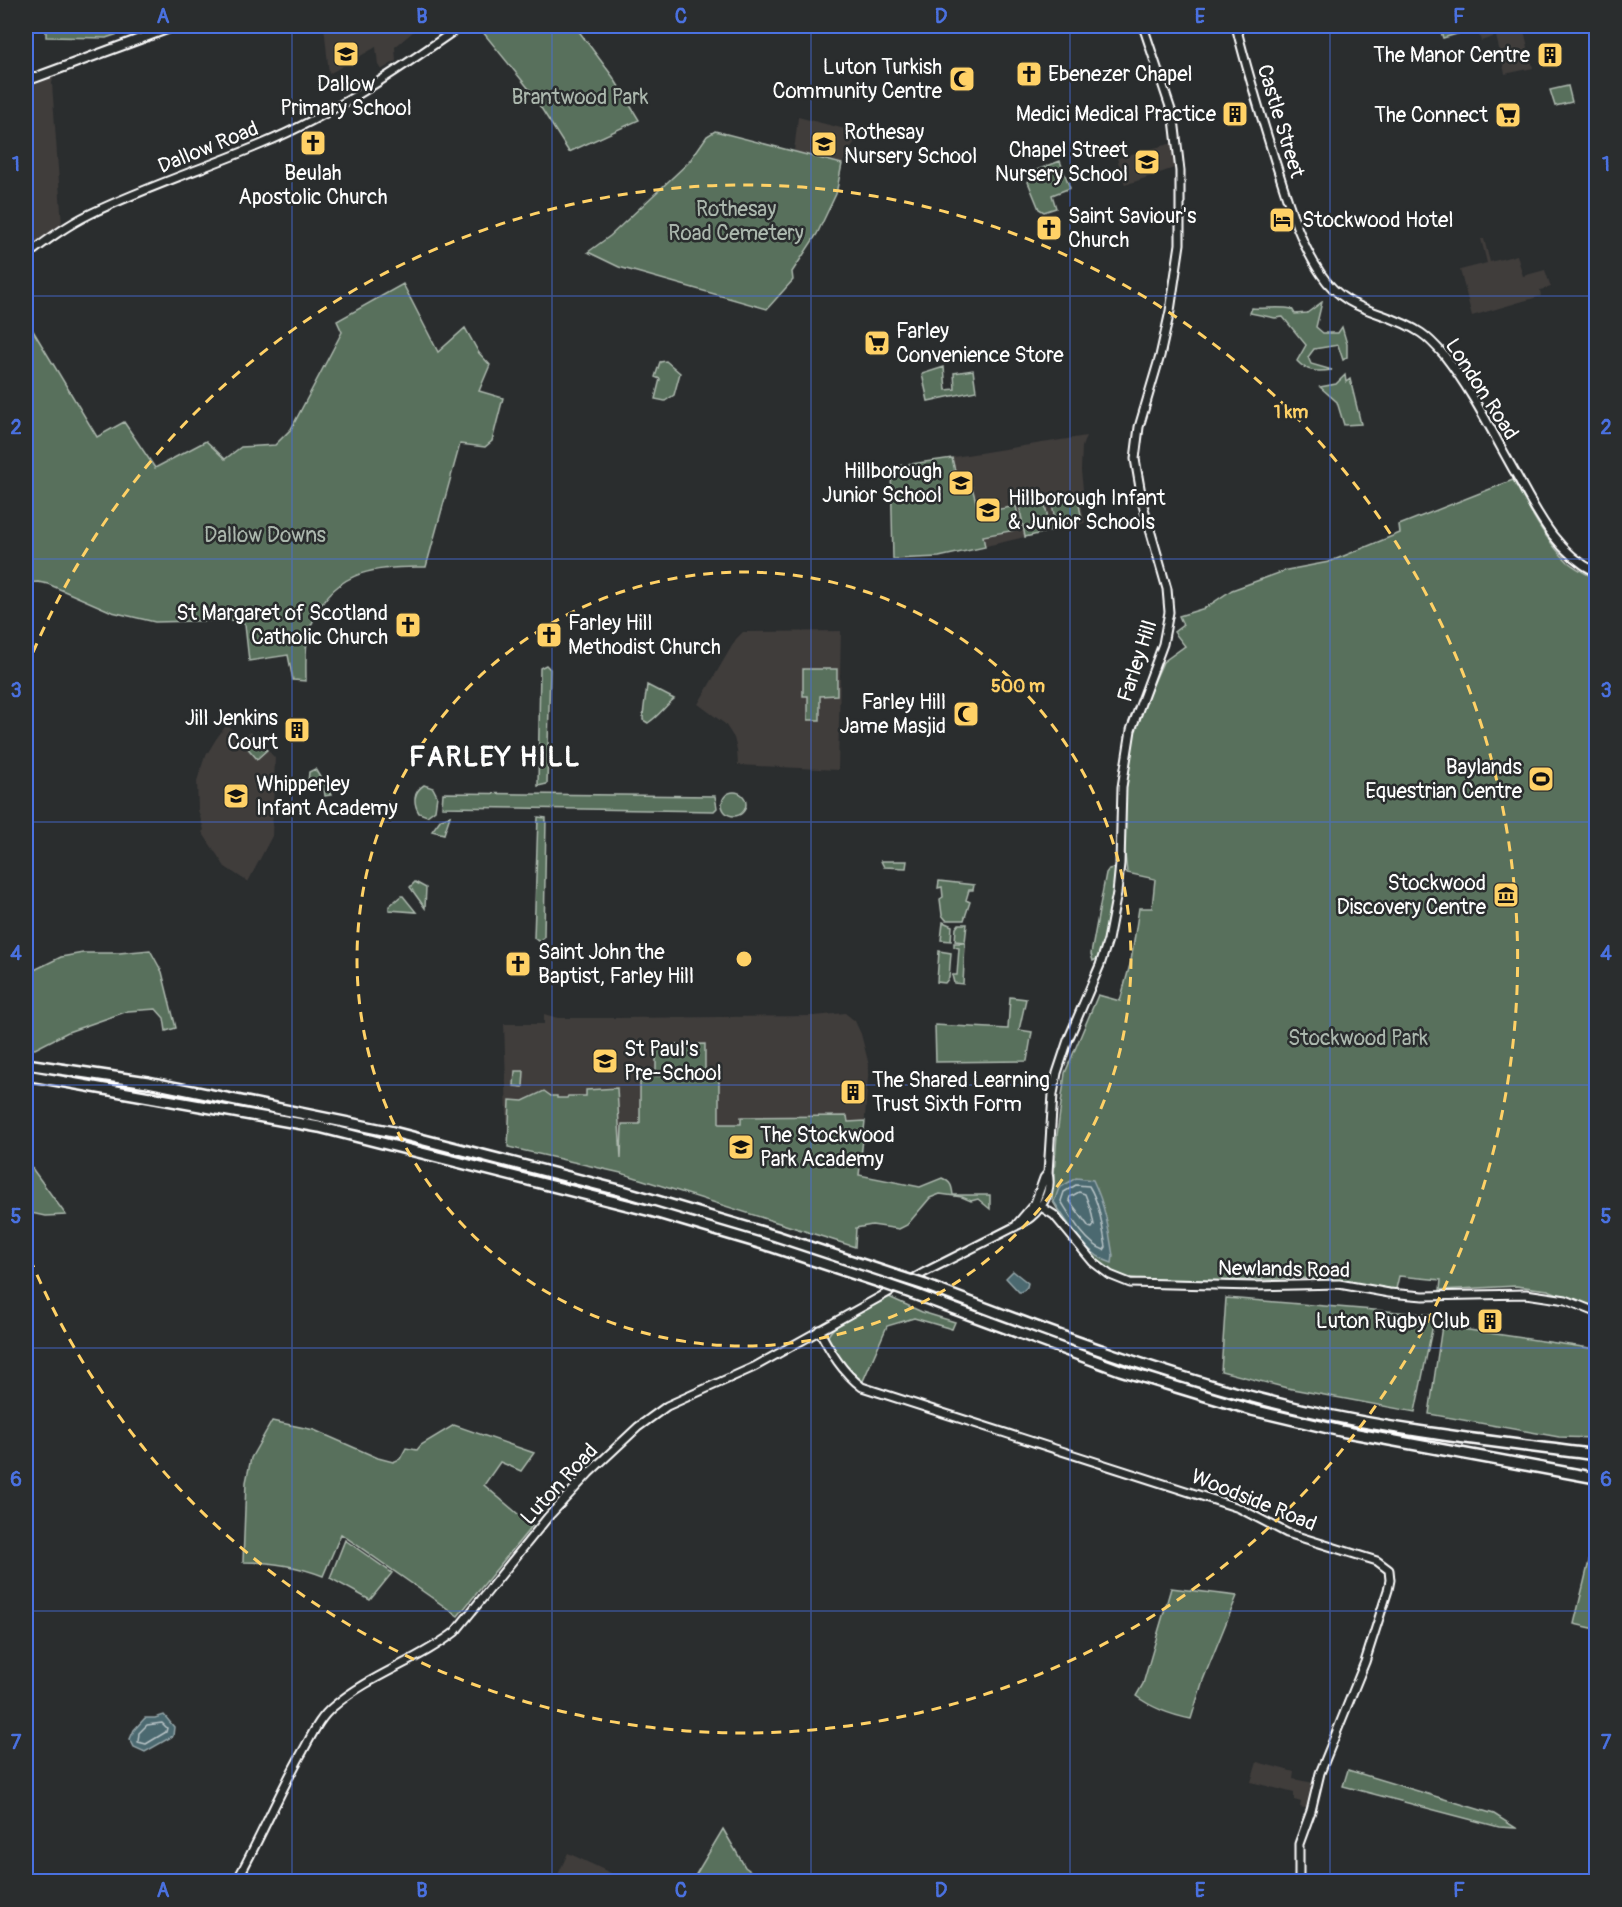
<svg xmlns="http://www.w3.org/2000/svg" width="1622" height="1907" font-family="Pangolin,sans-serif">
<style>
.built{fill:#3f3c3b}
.green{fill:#59705c;stroke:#acb8ae;stroke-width:1.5}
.water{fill:#4c6970;stroke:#94a5a9;stroke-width:1.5}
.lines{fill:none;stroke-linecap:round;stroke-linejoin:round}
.shore{stroke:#b7c3c6;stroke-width:1.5}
.secondary-casing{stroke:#fff;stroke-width:11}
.primary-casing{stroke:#fff;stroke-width:12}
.highway-casing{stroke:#fff;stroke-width:14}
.secondary{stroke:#2a2d2e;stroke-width:7}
.primary{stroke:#2a2d2e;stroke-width:8}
.highway{stroke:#2a2d2e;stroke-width:9}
.highway-bridge-casing{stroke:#fff;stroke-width:14;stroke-linecap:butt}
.highway-bridge{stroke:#2a2d2e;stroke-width:9}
.grid{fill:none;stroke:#4a71e0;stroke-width:1.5;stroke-opacity:0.55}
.ring{fill:none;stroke:#ffd166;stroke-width:3;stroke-dasharray:10 8}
.labels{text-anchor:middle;stroke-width:5;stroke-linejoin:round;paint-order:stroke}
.poi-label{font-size:21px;fill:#fff;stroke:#2a2d2e;text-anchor:end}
.park-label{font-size:21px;fill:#acb8ae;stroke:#2a2d2e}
.street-label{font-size:21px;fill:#fff;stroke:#2a2d2e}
.district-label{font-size:27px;font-weight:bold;letter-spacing:1.5px;fill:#fff;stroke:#2a2d2e}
.centre{fill:#ffd166;stroke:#2a2d2e;stroke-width:3}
.ring-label{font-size:18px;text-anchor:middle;font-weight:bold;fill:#ffd166;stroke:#2a2d2e;stroke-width:5;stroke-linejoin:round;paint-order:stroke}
.neatline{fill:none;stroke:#4a71e0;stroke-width:2}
.grid-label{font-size:20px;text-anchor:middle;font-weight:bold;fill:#4a71e0}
</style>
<rect width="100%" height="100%" fill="#2a2d2e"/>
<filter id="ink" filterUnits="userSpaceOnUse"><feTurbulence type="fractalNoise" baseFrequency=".0167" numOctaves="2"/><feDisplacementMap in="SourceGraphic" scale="12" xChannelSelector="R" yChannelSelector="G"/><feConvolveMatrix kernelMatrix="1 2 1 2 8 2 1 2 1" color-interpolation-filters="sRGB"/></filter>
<g filter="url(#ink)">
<path class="built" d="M324 26H420L395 47 396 61 381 70 378 65 376 47 329 74Z
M1476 26H1523L1533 68 1505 74 1496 36 1481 41Z
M54 76 52 83 62 225 26 250V89Z
M798 117 853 131 851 136 857 138 842 164 794 151Z
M1173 143 1177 167 1125 185 1117 158Z
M1481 239H1484L1490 262 1517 255 1523 276 1545 270 1551 287 1540 290 1541 296 1472 316 1460 270 1487 263Z
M1086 436 1082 447 1081 471 1084 497 1080 498 1085 523 939 557 893 559 891 467Z
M841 631 838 770 738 765 737 750 734 738 725 724 698 704 736 639 743 632Z
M227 724 241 739 251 732 275 758 272 836 248 882 225 867 202 832 204 830 198 810 197 781 204 759 216 739Z
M845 1013 855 1021 861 1034 869 1065 855 1247 621 1173 508 1147 504 1024H544V1014L558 1018H616L814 1016Z
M1257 1762 1294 1772 1293 1779 1314 1783 1309 1809 1300 1807 1301 1802 1294 1800V1793L1251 1782Z
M568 1853 628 1881H555Z"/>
<path class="green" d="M46 26H142L106 38 46 37Z
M478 26H575L613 77 639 120 569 152 529 89Z
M1427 26H1469L1470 28 1467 31 1443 38 1439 26 1428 28Z
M1568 86 1572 102 1555 106 1550 90Z
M715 131 842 164 836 194 817 234 792 272 793 280 767 309 619 267 588 252 610 236 689 162 707 136Z
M1060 161 1070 188 1052 195 1056 208 1044 212 1039 209 1028 182 1034 171Z
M403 284 438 352 465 328 479 353 490 365 479 391 503 398 492 441 485 447 460 444 426 567C380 566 336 569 315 617 313 622 309 628 308 634 305 649 306 666 306 681L293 680 288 655 249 661 245 625 240 620 155 622 112 612 48 584 38 582 26 583V319L97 437 124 422 155 468 206 441 225 459 241 447 275 445 291 429 342 332 337 321Z
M1322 302 1316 327 1323 333H1338L1342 327 1347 344V357L1343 360 1338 345 1314 349 1308 357 1311 364 1332 370C1317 372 1307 372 1297 361L1306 345 1283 317 1275 318 1250 313 1252 308C1265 309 1280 306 1292 309L1295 314 1307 313Z
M666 361 680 373 674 395 665 401 655 399 660 379 655 377 660 362Z
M944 367 946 390 955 389 954 373 973 370 976 391 928 401 922 374Z
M1345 375 1346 382 1350 379 1361 424 1344 425 1337 402 1320 387 1336 384Z
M952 458 955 471 951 472 954 490 972 487 979 513 1016 506 1021 529 983 536 985 547 939 557 893 559 891 467Z
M1513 480C1529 508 1544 539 1568 562 1576 569 1587 574 1596 579V1309L1548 1290 1516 1286 1440 1290 1441 1280 1399 1276 1396 1289 1310 1278 1176 1282 1117 1277 1081 1248 1052 1200 1057 1135 1065 1073 1098 995 1120 1001 1131 961 1139 908H1152L1155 879 1127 873 1122 826 1123 808 1133 730 1163 662 1185 646 1174 632 1183 625 1179 616 1205 608 1232 590 1287 570 1329 562 1400 533 1399 525Z
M1078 499 1082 520 1056 526 1052 504Z
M1033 501 1034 503 1044 501 1051 531 1025 537 1019 504Z
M546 665 550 669 547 784 538 786 540 668Z
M803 669H837V695L820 696V720H808V696H803Z
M647 685 674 699C665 706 660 715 648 723L643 720C643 708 646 696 647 685Z
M253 735 267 750 257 759 244 744Z
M315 769 331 795 325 796 324 789H317V783L308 782 309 772Z
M424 785 433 788 437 796 435 810 427 816 419 813C413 803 413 792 424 785Z
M722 804a12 12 0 1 1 24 0a12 12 0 1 1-24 0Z
M443 793 715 796 717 808 714 811 442 807Z
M450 816 444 834 432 831 441 819Z
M538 817 546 818 544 937 538 941 534 938Z
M881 861H907L906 868 884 867Z
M1113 868 1116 870 1107 930 1098 958 1093 961 1091 954 1106 873 1109 869Z
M939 881 974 885 973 890H969L966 900 970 902 964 920H946L942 915 940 899 943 897 942 887 938 888Z
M415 882 426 888 425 908 410 887Z
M401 896H403L416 912 389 910V906Z
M943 922 952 926 951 941 941 940Z
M959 924H967L965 942 955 941 956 928Z
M954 943H965L963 984 954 983 952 975H957L959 948 954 947Z
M150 950 162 972 176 1028 166 1031 164 1018 156 1009 128 1011 68 1032 35 1049 26 1048V974L61 957 83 953H119Z
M939 951 951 953 949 978 945 983 937 982Z
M1010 997 1026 999 1019 1030 1032 1032 1027 1061 936 1062 935 1025 1008 1029Z
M705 1044V1071L656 1072V1045Z
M515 1071H524L523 1087 514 1086Z
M719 1075V1124H741V1117L847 1116 848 1122 865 1121 859 1175 920 1187 942 1178C951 1182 952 1186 953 1195H990V1209L978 1199 971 1201 962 1197 940 1194 930 1198 907 1225 899 1229 872 1225 856 1228 855 1247 621 1173 508 1147 510 1100 523 1101 544 1091 551 1096H557V1098H567L568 1096H586V1090L617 1088 621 1159 622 1124H640V1076Z
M26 1160 66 1215 45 1216 26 1212Z
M889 1297 922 1312 955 1322 952 1329 914 1318 887 1326 863 1381 848 1370 827 1339C830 1323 874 1303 889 1297Z
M1226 1298 1435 1315 1415 1412 1287 1388 1221 1371Z
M1442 1326 1596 1349V1438L1559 1437 1429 1414Z
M272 1421 314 1430 378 1458 393 1462 400 1459 406 1448 417 1450 421 1445 454 1425 534 1453 521 1471 500 1462 484 1485 532 1526 458 1616 341 1534 323 1576C297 1566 271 1562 243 1562L246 1482 251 1458Z
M1596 1532V1629L1574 1624Z
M345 1540 392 1573 370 1600 330 1578Z
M1171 1588 1237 1596 1203 1680 1191 1719C1171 1715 1152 1708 1136 1696L1143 1684Z
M1348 1770 1494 1814 1516 1828 1499 1827 1343 1786Z
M723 1829 745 1867 764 1881H692Z"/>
<path class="water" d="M1076 1178 1093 1180C1105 1205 1109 1230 1113 1256L1112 1263C1086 1256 1068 1223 1054 1202L1059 1188Z
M1013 1271 1028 1283 1027 1287 1022 1292H1019L1006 1278Z
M164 1715 174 1727 173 1736 145 1752 134 1747 130 1739 134 1730 145 1718H155Z"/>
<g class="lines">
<path class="shore" d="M1076 1185 1089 1186C1100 1204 1102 1226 1106 1247L1104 1250C1086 1244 1071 1217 1061 1201L1064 1192Z
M1079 1192 1085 1194 1091 1210 1094 1225 1092 1228 1089 1227 1069 1200 1070 1197Z
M162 1723 167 1728 166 1732 146 1744 138 1742 139 1733 147 1725Z"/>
<g class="secondary-casing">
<path id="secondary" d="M1236 26C1247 71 1261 116 1275 161 1288 200 1298 240 1321 274 1348 315 1386 309 1421 333 1430 339 1437 347 1444 355 1473 392 1494 436 1517 476 1538 514 1556 552 1596 572
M26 256C46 241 67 225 90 214 146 187 205 168 262 144 334 114 398 70 461 26
M1035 1203 1054 1215 1093 1262 1110 1275 1130 1283 1254 1286 1339 1284 1389 1293 1423 1296 1526 1294 1566 1300 1596 1312
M1017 1224 1035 1203 1044 1178 1048 1173
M819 1330C831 1352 841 1371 862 1387L1239 1508 1287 1533 1377 1561 1389 1570 1390 1580 1388 1590 1365 1662 1320 1773 1311 1811 1299 1844V1882
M236 1882C260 1839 279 1793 303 1751 312 1735 319 1718 334 1706 370 1675 418 1661 455 1632L548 1517 589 1473 638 1427 667 1406 754 1367 925 1272 1024 1222C1040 1212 1053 1193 1048 1173L1053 1094 1057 1073 1068 1040 1100 965 1108 940 1117 893 1120 864 1122 787 1131 730 1163 644 1169 612 1167 589 1143 505 1135 459 1139 427 1160 356 1170 311 1180 244V171L1174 119 1143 26"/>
</g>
<g class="primary-casing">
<path id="primary" d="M26 81 175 26"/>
</g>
<g class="highway-casing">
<path id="highway" d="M26 1064 148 1082 393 1132 623 1191 776 1236 897 1276
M26 1075 319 1127 651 1211 773 1247 882 1283
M925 1285C1050 1333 1174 1380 1305 1410 1401 1432 1499 1442 1596 1455
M911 1293 1120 1370 1252 1410 1341 1431 1596 1478"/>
</g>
<use href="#secondary" class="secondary"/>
<use href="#primary" class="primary"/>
<use href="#highway" class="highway"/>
<g class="highway-bridge-casing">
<path id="highway-bridge" d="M897 1276 925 1285
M882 1283 911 1293"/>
</g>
<use href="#highway-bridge" class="highway-bridge"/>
</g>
</g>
<path class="grid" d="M292 26V1882M552 26V1882M811 26V1882M1070 26V1882M1330 26V1882M26 296H1596M26 559H1596M26 822H1596M26 1085H1596M26 1348H1596M26 1611H1596"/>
<g class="ring">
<circle cx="744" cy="959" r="387"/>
<path d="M26 669A774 774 0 1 1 26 1249"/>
</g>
<defs>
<g id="school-square" transform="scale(1.35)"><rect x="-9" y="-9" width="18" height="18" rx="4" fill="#ffd166" stroke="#2a2d2e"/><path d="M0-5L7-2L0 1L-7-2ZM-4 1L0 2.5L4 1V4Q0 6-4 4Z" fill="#111"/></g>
<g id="building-square" transform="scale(1.35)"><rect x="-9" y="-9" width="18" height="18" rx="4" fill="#ffd166" stroke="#2a2d2e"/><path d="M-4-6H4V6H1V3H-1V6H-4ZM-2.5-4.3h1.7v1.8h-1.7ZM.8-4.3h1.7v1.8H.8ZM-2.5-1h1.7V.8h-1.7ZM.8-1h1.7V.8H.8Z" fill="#111"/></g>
<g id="church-square" transform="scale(1.35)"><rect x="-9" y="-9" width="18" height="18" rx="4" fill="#ffd166" stroke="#2a2d2e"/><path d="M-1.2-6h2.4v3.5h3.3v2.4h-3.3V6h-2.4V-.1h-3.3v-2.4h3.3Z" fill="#111"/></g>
<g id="mosque-square" transform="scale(1.35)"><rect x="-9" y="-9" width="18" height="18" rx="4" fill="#ffd166" stroke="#2a2d2e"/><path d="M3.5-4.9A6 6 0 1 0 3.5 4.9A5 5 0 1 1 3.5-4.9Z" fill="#111"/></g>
<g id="supermarket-square" transform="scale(1.35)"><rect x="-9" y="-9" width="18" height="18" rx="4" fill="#ffd166" stroke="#2a2d2e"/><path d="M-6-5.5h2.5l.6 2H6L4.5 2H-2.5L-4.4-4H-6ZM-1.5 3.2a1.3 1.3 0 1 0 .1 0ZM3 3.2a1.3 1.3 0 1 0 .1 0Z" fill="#111"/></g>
<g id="hotel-square" transform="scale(1.35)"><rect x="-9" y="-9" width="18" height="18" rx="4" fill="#ffd166" stroke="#2a2d2e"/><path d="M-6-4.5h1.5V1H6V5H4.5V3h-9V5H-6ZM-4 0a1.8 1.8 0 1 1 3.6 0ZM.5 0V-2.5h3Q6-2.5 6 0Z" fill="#111"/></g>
<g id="stadium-square" transform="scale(1.35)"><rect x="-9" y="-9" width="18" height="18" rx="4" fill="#ffd166" stroke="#2a2d2e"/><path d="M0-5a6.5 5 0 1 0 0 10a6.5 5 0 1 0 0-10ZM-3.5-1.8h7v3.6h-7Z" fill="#111"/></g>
<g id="museum-square" transform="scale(1.35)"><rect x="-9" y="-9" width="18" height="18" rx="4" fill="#ffd166" stroke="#2a2d2e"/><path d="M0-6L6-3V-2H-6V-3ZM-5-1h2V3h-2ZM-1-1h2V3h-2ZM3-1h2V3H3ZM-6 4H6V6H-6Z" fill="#111"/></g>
</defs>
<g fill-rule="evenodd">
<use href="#school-square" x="346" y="54"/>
<use href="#building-square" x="1550" y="55"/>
<use href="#church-square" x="1029" y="74"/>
<use href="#mosque-square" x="962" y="79"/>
<use href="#building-square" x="1235" y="114"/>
<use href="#supermarket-square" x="1508" y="115"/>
<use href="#church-square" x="313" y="143"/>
<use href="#school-square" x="824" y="144"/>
<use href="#school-square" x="1147" y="162"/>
<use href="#hotel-square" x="1282" y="220"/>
<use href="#church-square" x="1049" y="228"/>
<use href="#supermarket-square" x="877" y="343"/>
<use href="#school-square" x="961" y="483"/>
<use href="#school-square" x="988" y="510"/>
<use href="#church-square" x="408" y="625"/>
<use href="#church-square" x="549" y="635"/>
<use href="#mosque-square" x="966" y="714"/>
<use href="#building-square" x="297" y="730"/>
<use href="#stadium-square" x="1541" y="779"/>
<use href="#school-square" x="236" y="796"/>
<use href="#museum-square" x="1506" y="895"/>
<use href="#church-square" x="518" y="964"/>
<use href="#school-square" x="605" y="1061"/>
<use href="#building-square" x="853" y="1092"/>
<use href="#school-square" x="741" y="1147"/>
<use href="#building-square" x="1490" y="1321"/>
</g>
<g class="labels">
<g class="poi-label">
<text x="1530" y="62">The Manor Centre</text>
<text x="942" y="74">Luton Turkish<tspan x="942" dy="24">Community Centre</tspan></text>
<text x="1048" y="81" text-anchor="start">Ebenezer Chapel</text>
<text x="346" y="91" text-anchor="middle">Dallow<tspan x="346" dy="24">Primary School</tspan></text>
<text x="1216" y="121">Medici Medical Practice</text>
<text x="1488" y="122">The Connect</text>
<text x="844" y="139" text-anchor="start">Rothesay<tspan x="844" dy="24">Nursery School</tspan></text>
<text x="1128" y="157">Chapel Street<tspan x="1128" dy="24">Nursery School</tspan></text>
<text x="313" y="180" text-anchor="middle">Beulah<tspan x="313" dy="24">Apostolic Church</tspan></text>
<text x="1068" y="223" text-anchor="start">Saint Saviour's<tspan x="1068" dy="24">Church</tspan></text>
<text x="1302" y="227" text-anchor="start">Stockwood Hotel</text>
<text x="896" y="338" text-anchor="start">Farley<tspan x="896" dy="24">Convenience Store</tspan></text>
<text x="942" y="478">Hillborough<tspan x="942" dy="24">Junior School</tspan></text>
<text x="1008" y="505" text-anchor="start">Hillborough Infant<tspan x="1008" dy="24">&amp; Junior Schools</tspan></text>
<text x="388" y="620">St Margaret of Scotland<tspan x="388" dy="24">Catholic Church</tspan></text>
<text x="568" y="630" text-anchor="start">Farley Hill<tspan x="568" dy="24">Methodist Church</tspan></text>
<text x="946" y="709">Farley Hill<tspan x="946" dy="24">Jame Masjid</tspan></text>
<text x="278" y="725">Jill Jenkins<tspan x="278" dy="24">Court</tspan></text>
<text x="1522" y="774">Baylands<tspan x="1522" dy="24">Equestrian Centre</tspan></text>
<text x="256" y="791" text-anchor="start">Whipperley<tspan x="256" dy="24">Infant Academy</tspan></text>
<text x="1486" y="890">Stockwood<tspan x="1486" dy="24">Discovery Centre</tspan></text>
<text x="538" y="959" text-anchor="start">Saint John the<tspan x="538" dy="24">Baptist, Farley Hill</tspan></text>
<text x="624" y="1056" text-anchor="start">St Paul's<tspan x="624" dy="24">Pre-School</tspan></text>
<text x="872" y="1087" text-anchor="start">The Shared Learning<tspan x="872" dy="24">Trust Sixth Form</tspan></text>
<text x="760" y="1142" text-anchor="start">The Stockwood<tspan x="760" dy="24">Park Academy</tspan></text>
<text x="1470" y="1328">Luton Rugby Club</text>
</g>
<g class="park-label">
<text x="580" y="104">Brantwood Park</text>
<text x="736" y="216">Rothesay<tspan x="736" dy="24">Road Cemetery</tspan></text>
<text x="265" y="542">Dallow Downs</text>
<text x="1358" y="1045">Stockwood Park</text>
</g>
<g class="street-label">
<text transform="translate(1281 121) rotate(73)" y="7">Castle Street</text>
<text transform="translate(208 147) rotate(-22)" y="7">Dallow Road</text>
<text transform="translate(1482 389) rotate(57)" y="7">London Road</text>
<text transform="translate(1137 661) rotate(-72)" y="7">Farley Hill</text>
<text transform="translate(1284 1269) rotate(1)" y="7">Newlands Road</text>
<text transform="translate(559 1484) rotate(-47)" y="7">Luton Road</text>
<text transform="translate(1254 1500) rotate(22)" y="7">Woodside Road</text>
</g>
<g class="district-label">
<text x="495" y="766">FARLEY HILL</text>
</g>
</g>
<circle cx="744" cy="959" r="9" class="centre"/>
<g class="ring-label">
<text x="1291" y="418">1 km</text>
<text x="1018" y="692">500 m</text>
</g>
<rect width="1622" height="1907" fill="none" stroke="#2a2d2e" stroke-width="66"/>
<rect x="33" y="33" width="1556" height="1841" class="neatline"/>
<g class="grid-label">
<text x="163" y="23">A</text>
<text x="422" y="23">B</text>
<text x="681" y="23">C</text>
<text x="941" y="23">D</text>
<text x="1200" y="23">E</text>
<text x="1459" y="23">F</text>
<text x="16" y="171">1</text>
<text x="1606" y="171">1</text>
<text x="16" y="434">2</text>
<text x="1606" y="434">2</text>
<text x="16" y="697">3</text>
<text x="1606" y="697">3</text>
<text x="16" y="960">4</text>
<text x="1606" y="960">4</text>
<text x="16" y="1223">5</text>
<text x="1606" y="1223">5</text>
<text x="16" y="1486">6</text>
<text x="1606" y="1486">6</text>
<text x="16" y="1749">7</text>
<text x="1606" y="1749">7</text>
<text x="163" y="1897">A</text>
<text x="422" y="1897">B</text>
<text x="681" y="1897">C</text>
<text x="941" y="1897">D</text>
<text x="1200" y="1897">E</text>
<text x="1459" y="1897">F</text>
</g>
</svg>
